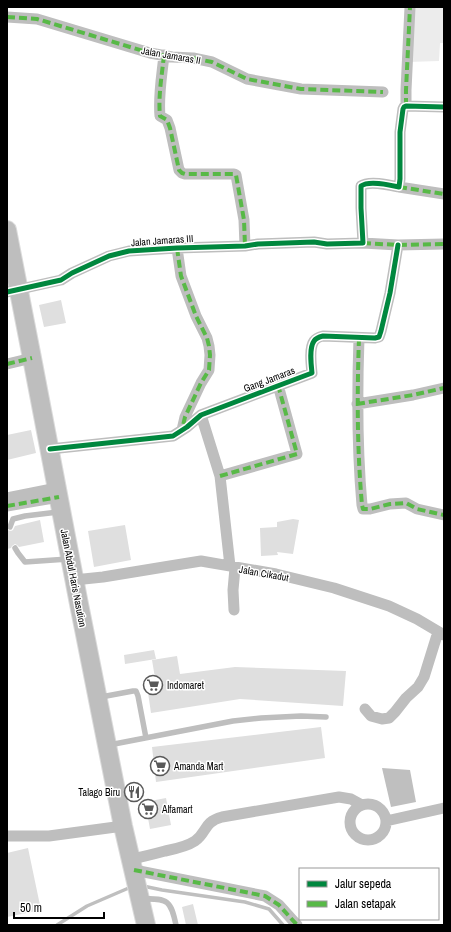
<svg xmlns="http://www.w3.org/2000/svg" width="451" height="932" font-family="'Archivo Narrow',sans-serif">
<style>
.green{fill:#ececec}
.water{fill:#bfbfbf}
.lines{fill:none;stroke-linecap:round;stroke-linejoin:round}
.stream{stroke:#bfbfbf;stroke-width:3.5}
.building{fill:#dfdfdf}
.trunk-casing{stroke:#dbdbdb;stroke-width:20}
.service{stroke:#bebebe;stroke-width:5.5}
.minor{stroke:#bebebe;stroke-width:11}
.trunk{stroke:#bebebe;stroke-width:18}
.quiet{stroke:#58b947;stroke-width:4;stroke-dasharray:8 4;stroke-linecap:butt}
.cycleway-casing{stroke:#fff;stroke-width:8}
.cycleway{stroke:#00873e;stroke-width:5}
.labels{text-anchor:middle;stroke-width:3;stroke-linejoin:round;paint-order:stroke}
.street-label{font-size:10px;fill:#000;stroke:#fff}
.poi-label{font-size:10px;fill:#000;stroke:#fff;text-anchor:start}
</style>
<rect width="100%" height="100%" fill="#fff"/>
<path class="green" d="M410 7H444V43H440L439 61 408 62Z"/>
<path class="water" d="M382 768 410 770 416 802 391 807Z"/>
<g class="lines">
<path class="stream" d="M143 886 162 890 245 902 269 909 283 925
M57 925 87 906 131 887"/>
</g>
<path class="building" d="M61 300 66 323 44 327 39 305Z
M31 430 36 453 7 460V435Z
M293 519 299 520 293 554 277 552 278 555 261 556 260 528 277 527V522Z
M40 520 44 542 19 547 17 545 15 544 12 546 11 548 7 549V530L11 531 13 530 15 526Z
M125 525 131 560 94 567 88 531Z
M154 650 156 659 125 664 124 655Z
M177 656 180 674 235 667 346 671 343 706 240 699 151 713 146 679 155 678 152 660Z
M321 727 325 758 156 782 152 747Z
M166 798 171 825 150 829 145 802Z
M28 848 41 910 7 917V853Z
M193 904 198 925H186L182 907Z"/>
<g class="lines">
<g class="trunk-casing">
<path id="trunk" d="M7 230 32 358 78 599 123 826 146 925"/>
</g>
<path class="service" d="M10 527 13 519 25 516 58 512
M15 548 18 553 25 562 68 559
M101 697 133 691H136L138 696 146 738
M109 745 233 721 261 718 301 716 326 717
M143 899C168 898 171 901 176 925"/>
<path class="minor" d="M7 17 37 19 150 53 172 57 193 58 212 62 247 79 301 89 383 92
M164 55C162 75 158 96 160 116L167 120 170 128 179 170 182 173 185 174H234L236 175 244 220 245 246
M406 106V90L410 7
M399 187 444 194
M363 243 398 245 444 244
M177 248 181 276 196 316 207 338 209 346 210 355 209 370 201 383 185 417 182 430
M7 292 61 280 72 273 109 256 129 251 177 248 245 246 258 244 314 242 327 244 363 243 361 208V186C369 180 390 185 399 187L400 179V132L403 109 404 107 406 106 444 107
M359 338C357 394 357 449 362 505L363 509H370L390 504 406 503 417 509 444 515
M7 364 32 358
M357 404 413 395 444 388
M201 415 220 476 230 566
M50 449 173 436 187 427 201 415 312 373C311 364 309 348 314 341 316 338 319 337 323 336L375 338 379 337 381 331 390 293 398 245
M220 476 297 454 278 385
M7 498 57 488
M7 506 59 497
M74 580 103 577 170 566 201 561 276 574 334 588 389 606 417 619 444 635
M234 610 233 590 235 568
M365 709 371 716 382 719 389 718 395 712 406 698 418 687 424 677 438 632
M350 822a18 18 0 1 1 36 0a18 18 0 1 1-36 0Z
M386 821 444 808
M7 836H49L123 826
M131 859C142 857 154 854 165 851 175 849 186 847 195 841 207 833 203 822 222 817L339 797 351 799 362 805
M134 870 265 896 279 905 297 925"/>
<use href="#trunk" class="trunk"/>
<path class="quiet" d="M7 17 37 19 150 53 172 57 193 58 212 62 247 79 301 89 383 92
M164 55C162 75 158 96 160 116L167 120 170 128 179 170 182 173 185 174H234L236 175 244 220 245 246
M406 106V90L410 7
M399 187 444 194
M363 243 398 245 444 244
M177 248 181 276 196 316 207 338 209 346 210 355 209 370 201 383 185 417 182 430
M359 338C357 394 357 449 362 505L363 509H370L390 504 406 503 417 509 444 515
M7 364 32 358
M357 404 413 395 444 388
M220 476 297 454 278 385
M7 506 59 497
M134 870 265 896 279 905 297 925"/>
<g class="cycleway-casing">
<path id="cycleway" d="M7 292 61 280 72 273 109 256 129 251 177 248 245 246 258 244 314 242 327 244 363 243 361 208V186C369 180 390 185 399 187L400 179V132L403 109 404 107 406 106 444 107
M50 449 173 436 187 427 201 415 312 373C311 364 309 348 314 341 316 338 319 337 323 336L375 338 379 337 381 331 390 293 398 245"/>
</g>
<use href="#cycleway" class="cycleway"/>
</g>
<defs>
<g id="supermarket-ring" transform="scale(1)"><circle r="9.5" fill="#fff" stroke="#595959" stroke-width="1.5"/><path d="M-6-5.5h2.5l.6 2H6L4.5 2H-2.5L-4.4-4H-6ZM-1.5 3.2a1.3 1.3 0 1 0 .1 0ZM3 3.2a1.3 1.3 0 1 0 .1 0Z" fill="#595959"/></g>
<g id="restaurant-ring" transform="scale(1)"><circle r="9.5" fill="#fff" stroke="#595959" stroke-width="1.5"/><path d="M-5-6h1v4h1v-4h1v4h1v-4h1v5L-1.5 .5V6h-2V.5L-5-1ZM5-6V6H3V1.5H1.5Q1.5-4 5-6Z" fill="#595959"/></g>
</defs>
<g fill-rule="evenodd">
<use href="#supermarket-ring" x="153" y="685"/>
<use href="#supermarket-ring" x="160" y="766"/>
<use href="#restaurant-ring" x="134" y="792"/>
<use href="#supermarket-ring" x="148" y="809"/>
</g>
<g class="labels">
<g class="street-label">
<text transform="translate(171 55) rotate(10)" y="4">Jalan Jamaras II</text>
<text transform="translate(162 240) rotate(-4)" y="4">Jalan Jamaras III</text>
<text transform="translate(269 379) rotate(-21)" y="4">Gang Jamaras</text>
<text transform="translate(264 573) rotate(10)" y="4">Jalan Cikadut</text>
<text transform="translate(74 578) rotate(79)" y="4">Jalan Abdul Haris Nasution</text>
</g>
<g class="poi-label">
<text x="167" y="689">Indomaret</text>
<text x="174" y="770">Amanda Mart</text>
<text x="120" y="796" text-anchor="end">Talago Biru</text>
<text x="162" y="813">Alfamart</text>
</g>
</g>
<rect width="451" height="932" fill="none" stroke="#000000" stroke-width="16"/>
<rect x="299" y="868" width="140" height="52" fill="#ffffff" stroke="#999999"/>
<rect x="307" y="881" width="20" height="6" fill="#00873e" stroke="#999999"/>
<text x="335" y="888" font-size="12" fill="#000000">Jalur sepeda</text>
<rect x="307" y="901" width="20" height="6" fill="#58b947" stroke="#999999"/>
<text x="335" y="908" font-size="12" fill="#000000">Jalan setapak</text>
<path d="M14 912v6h90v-6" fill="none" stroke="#000000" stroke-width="2"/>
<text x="20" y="912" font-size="12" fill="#000000" stroke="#ffffff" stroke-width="3" paint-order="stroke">50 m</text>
</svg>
